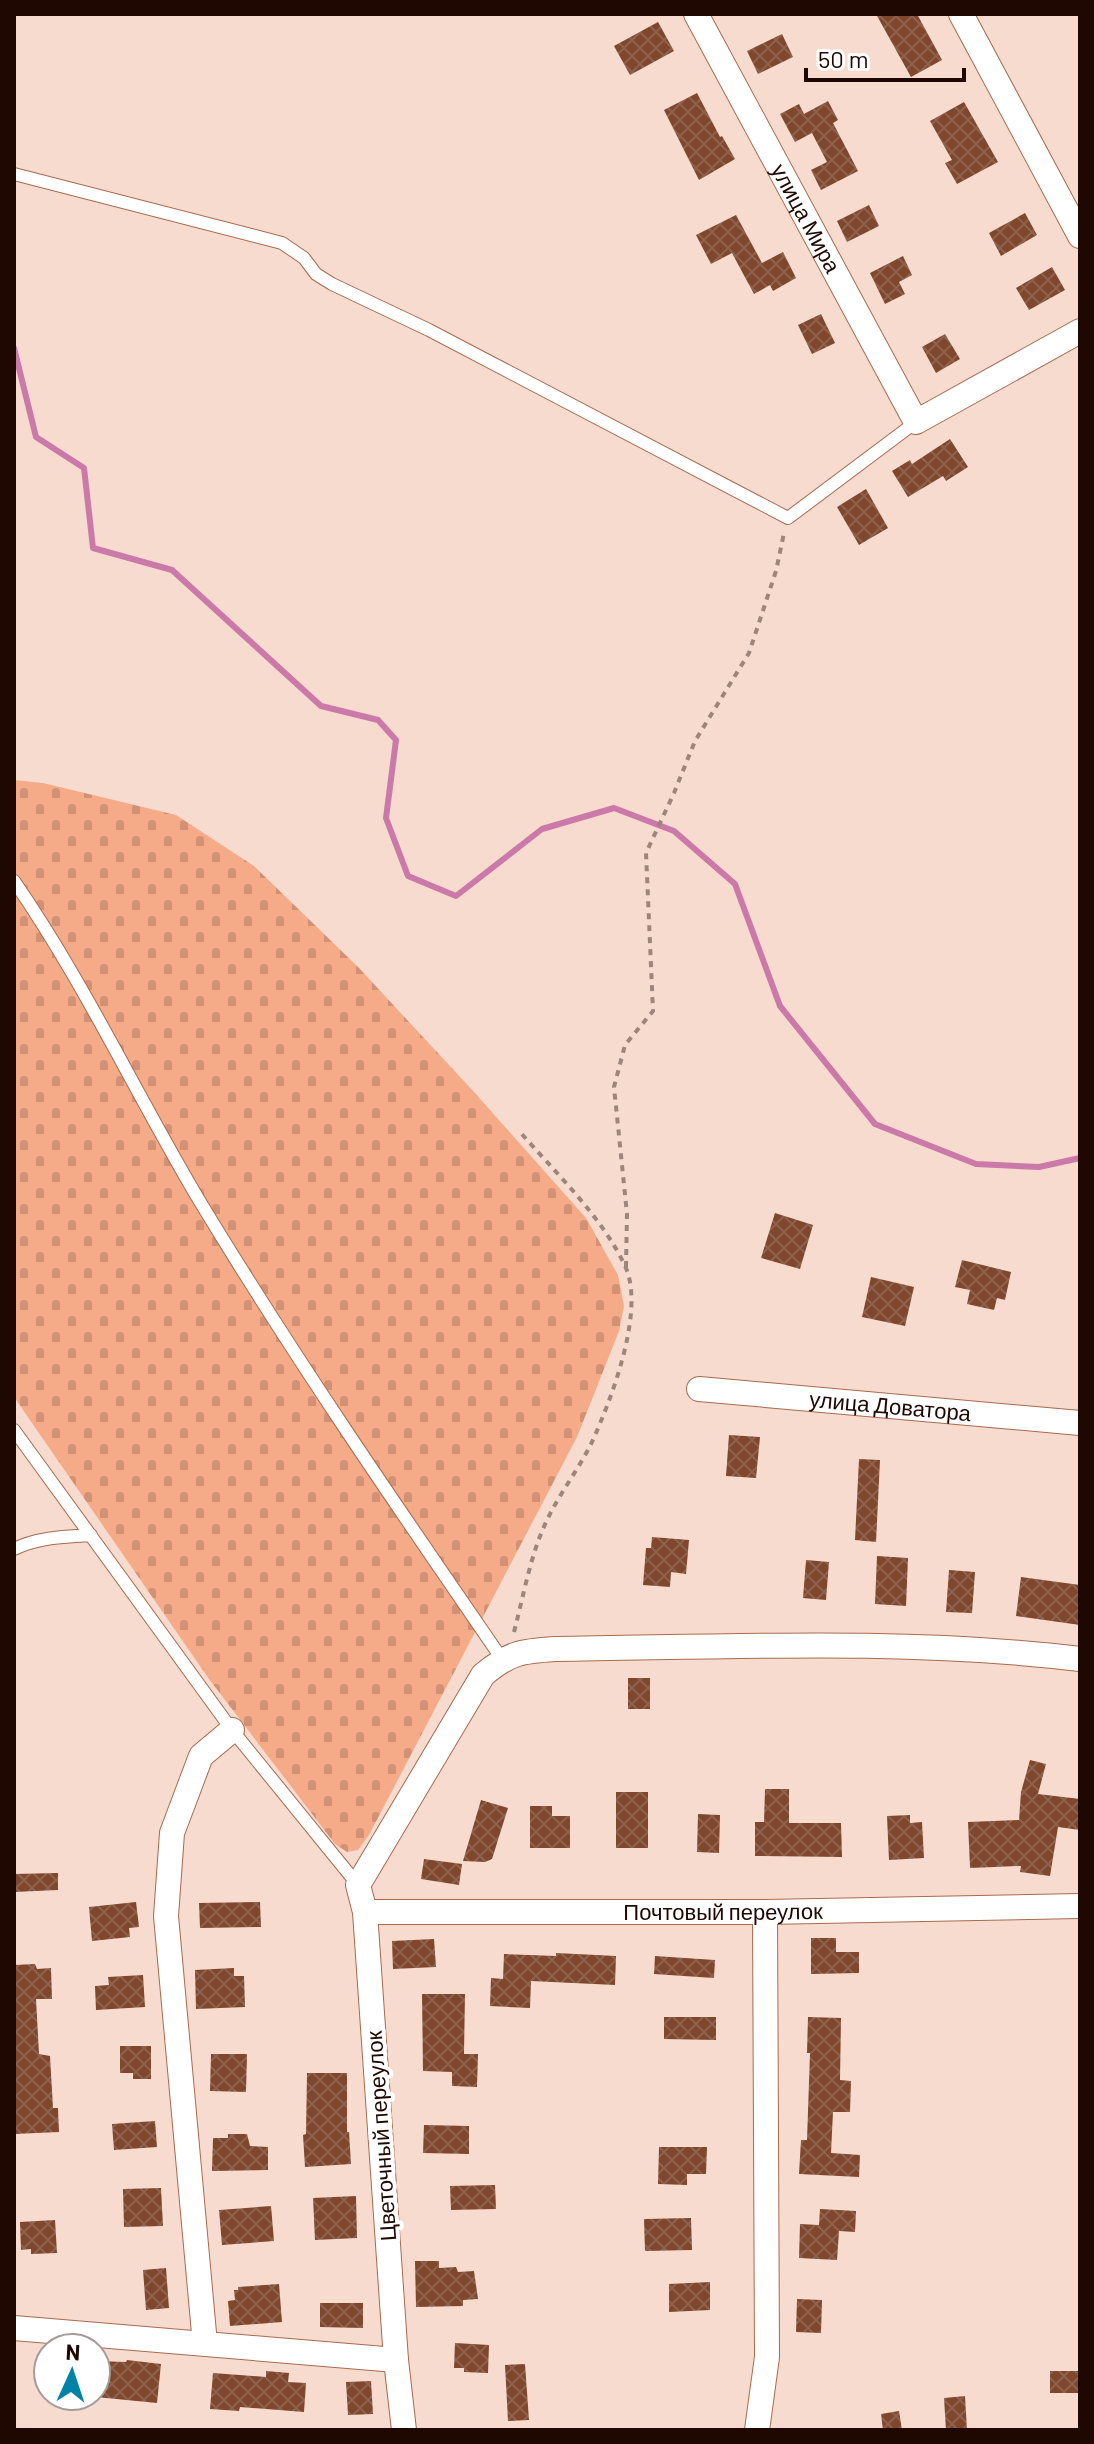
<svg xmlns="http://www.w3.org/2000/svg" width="1094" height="2444" font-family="Barlow,sans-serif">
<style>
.cemetery{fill:url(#cemetery-stones)}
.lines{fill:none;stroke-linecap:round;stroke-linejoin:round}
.stream{stroke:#cb79a8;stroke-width:6}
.building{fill:url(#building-cross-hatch)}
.service-casing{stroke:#a76b4f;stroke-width:14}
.minor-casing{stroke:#a76b4f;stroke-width:26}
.path{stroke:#9e857b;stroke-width:4;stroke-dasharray:6 6;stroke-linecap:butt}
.service{stroke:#fff;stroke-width:12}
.minor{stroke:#fff;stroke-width:24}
.labels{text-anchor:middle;stroke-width:8;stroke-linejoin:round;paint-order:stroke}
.street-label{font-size:22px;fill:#1e0801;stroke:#fff}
</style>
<defs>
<pattern id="cemetery-stones" width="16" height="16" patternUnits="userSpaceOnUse" patternTransform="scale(2)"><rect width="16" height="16" fill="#f5aa88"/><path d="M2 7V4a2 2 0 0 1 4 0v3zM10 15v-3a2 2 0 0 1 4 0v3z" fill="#d29174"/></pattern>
<pattern id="building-cross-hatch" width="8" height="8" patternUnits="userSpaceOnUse" patternTransform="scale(2)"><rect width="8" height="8" fill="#7f472c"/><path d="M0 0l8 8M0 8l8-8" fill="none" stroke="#8e624e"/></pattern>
</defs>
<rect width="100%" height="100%" fill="#f7dbcf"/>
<path class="cemetery" d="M14 780 43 783 176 815 254 866 359 968 475 1093 586 1218 618 1275 624 1306 619 1331 577 1437 369 1835 358 1850 347 1852 335 1844 209 1679 14 1397Z"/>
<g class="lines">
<path class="stream" d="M14 348 36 437 84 468 93 548 172 570 321 706 378 720 396 740 386 818 408 876 456 896 542 829 614 808 674 831 735 884 780 1006 875 1124 976 1164 1039 1167 1080 1158"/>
</g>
<path class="building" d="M876 14H917L942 60 911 77Z
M658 22 674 51 630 75 614 46Z
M782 34 793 57 758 74 747 51Z
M697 93 720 137 722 136 735 159 699 180 664 110Z
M828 101 838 120 833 123 858 171 821 190 811 170 827 162 812 133 795 142 780 114 799 104 804 114Z
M964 102 998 162 957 184 945 163 952 160 930 121Z
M869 205 879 226 847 242 837 221Z
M1025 213 1037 235 1001 256 989 233Z
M736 215 762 263 783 252 796 278 773 291 770 285 754 294 732 253 711 264 696 235Z
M903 256 912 275 899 282 905 294 885 304 870 273Z
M1052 267 1065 290 1029 310 1016 288Z
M821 314 835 343 812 354 798 325Z
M945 334 960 359 936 373 922 347Z
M950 439 968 467 946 481 943 476 908 497 892 471 910 460 912 464Z
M866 489 888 528 859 545 837 507Z
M775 1213 813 1225 800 1269 761 1258Z
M962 1260 1011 1272 1005 1300 997 1298 994 1310 967 1304 970 1290 955 1287Z
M871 1277 914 1287 905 1326 862 1317Z
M729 1435 760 1437 756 1478 726 1476Z
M859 1459 880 1460 876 1542 855 1540Z
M652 1537 689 1540 686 1574 671 1572 670 1587 643 1585 646 1548H651Z
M877 1556 908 1558 906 1606 875 1604Z
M806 1560 829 1562 826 1600 803 1598Z
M949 1570 975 1572 972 1613 946 1612Z
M1021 1577 1080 1585V1625L1016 1616Z
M628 1678H650V1709H628Z
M1030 1760 1046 1764 1038 1794 1080 1799V1830L1058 1827 1050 1876 1020 1872 1021 1866 970 1868 968 1822 1019 1820 1021 1792Z
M765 1789H789V1823H841L842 1857 755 1856V1822H764Z
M616 1792H648V1848H616Z
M481 1800 508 1808 492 1859 485 1862 463 1861Z
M530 1806H552V1816H570V1848H530Z
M698 1814 720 1815 719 1853 697 1852Z
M910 1815V1823L922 1822 924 1858 889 1860 887 1816Z
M424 1859 462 1864 459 1885 421 1879Z
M58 1873V1890L14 1892V1874Z
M136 1902 139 1927 129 1928 130 1937 92 1941 89 1907Z
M260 1902 261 1927 200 1928 199 1903Z
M811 1938H836V1952H859V1973L811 1974Z
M434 1939 436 1967 393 1969 392 1941Z
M556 1953 616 1956 615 1985 531 1981 530 2008 490 2006 491 1978 503 1979 504 1954 556 1956Z
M655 1956 715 1960 714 1978 654 1974Z
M35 1964 37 1969 51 1968 52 1999H36L39 2054 50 2056 53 2108H58L59 2132 14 2134V1965Z
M234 1968V1976H244L245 2007 196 2009 195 1970Z
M143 1975 145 2007 96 2010 95 1986 109 1985 108 1977Z
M422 1994H465L464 2054H478L477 2087 452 2086V2072L423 2071Z
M664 2017H716V2040L664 2039Z
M808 2017 841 2018 840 2080 851 2081 850 2112H833L831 2153 860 2155 859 2177 799 2174 801 2140H807L810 2053H807Z
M120 2046H151V2079H133V2073H120Z
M211 2054H247L246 2092 210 2091Z
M307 2073H347V2132H349L351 2164 305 2167 303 2135 306 2134Z
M155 2121 157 2147 114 2150 112 2124Z
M424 2125 469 2126V2154L423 2153Z
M228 2134H247L250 2146 268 2147V2170L212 2171 213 2138H228Z
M659 2147H707L706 2174H687V2185L658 2184Z
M495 2185 496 2209 451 2210 450 2186Z
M161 2188 163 2226 124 2227 123 2189Z
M356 2196 357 2238 315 2240 313 2198Z
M271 2206 274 2241 222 2245 219 2210Z
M820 2209 856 2211 855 2232 839 2231 837 2260 799 2258 800 2224 819 2225Z
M691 2218 692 2250 645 2251 644 2219Z
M55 2220 57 2253 31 2254V2249L21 2250 20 2222Z
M415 2261H439V2268L456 2267 458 2272 474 2271 478 2299 463 2300V2306L416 2307Z
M166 2268 169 2308 146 2310 143 2270Z
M710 2282V2310L669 2312V2284Z
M279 2284 282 2322 230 2326 228 2301 235 2300 234 2290H238V2287Z
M797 2299 822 2300 821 2333 796 2332Z
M320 2303H363V2328L320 2327Z
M455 2343 489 2345 488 2373 464 2372V2368H454Z
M127 2360 161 2364 157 2403 96 2397V2361L126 2362Z
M525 2364 529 2420 508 2421 505 2365Z
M266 2371 289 2373 288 2382 306 2383 304 2412 240 2407 239 2411 210 2409 213 2373 266 2377Z
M1050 2371H1080V2393H1050Z
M371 2381 373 2414 348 2415 346 2382Z
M965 2396 967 2430H946L944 2398Z
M899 2411 902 2430H883L881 2414Z"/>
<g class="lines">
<g class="service-casing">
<path id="service" d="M14 174 282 243 304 258 316 274 332 284 429 330 788 518 916 422
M14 881C84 982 136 1094 199 1200 294 1357 398 1508 502 1659
M14 1430 232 1730 358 1885
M14 1549C38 1537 64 1537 91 1535"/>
</g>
<g class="minor-casing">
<g id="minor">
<path id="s1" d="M696 14 916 422 1080 331"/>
<path d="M961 14 1080 236"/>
<path id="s2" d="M699 1389 1080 1423"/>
<path id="s3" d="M365 1912H765L1080 1906"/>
<path d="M14 2328 396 2360"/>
<path d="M205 2344 166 1916 172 1833 201 1756 232 1730"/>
<path d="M404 2430 396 2360 365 1912 358 1885 483 1675C509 1653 521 1651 555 1649 730 1647 906 1638 1080 1659"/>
<path d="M757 2430 767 2357 765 1912"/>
</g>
</g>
<path class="path" d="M626 1267 627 1214 614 1087 625 1045 653 1011 646 853 674 793 695 741 749 653 776 571 784 533
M514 1632C524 1594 531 1551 549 1516 562 1490 580 1467 592 1442 611 1400 646 1310 625 1266 603 1218 555 1172 520 1132"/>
<use href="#service" class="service"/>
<use href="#minor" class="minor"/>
</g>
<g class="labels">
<g class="street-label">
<text dy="8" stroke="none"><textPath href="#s1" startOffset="232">улица Мира</textPath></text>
<text dy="8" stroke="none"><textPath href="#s2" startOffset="192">улица Доватора</textPath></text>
<text dy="8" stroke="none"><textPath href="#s3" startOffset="358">Почтовый переулок</textPath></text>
<text transform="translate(381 2136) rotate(-94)" y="8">Цветочный переулок</text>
</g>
</g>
<rect width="1094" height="2444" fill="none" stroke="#1e0801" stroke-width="32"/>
<g transform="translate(72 2372) rotate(3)"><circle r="38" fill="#ffffff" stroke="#a59c99" stroke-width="2"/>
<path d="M0-6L14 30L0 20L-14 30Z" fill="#0083a7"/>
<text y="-12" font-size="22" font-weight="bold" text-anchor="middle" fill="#1e0801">N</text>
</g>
<path d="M806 68v12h158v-12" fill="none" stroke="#1e0801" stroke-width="4"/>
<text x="818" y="68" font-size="24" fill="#1e0801" stroke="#ffffff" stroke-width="6" paint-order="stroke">50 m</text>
</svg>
